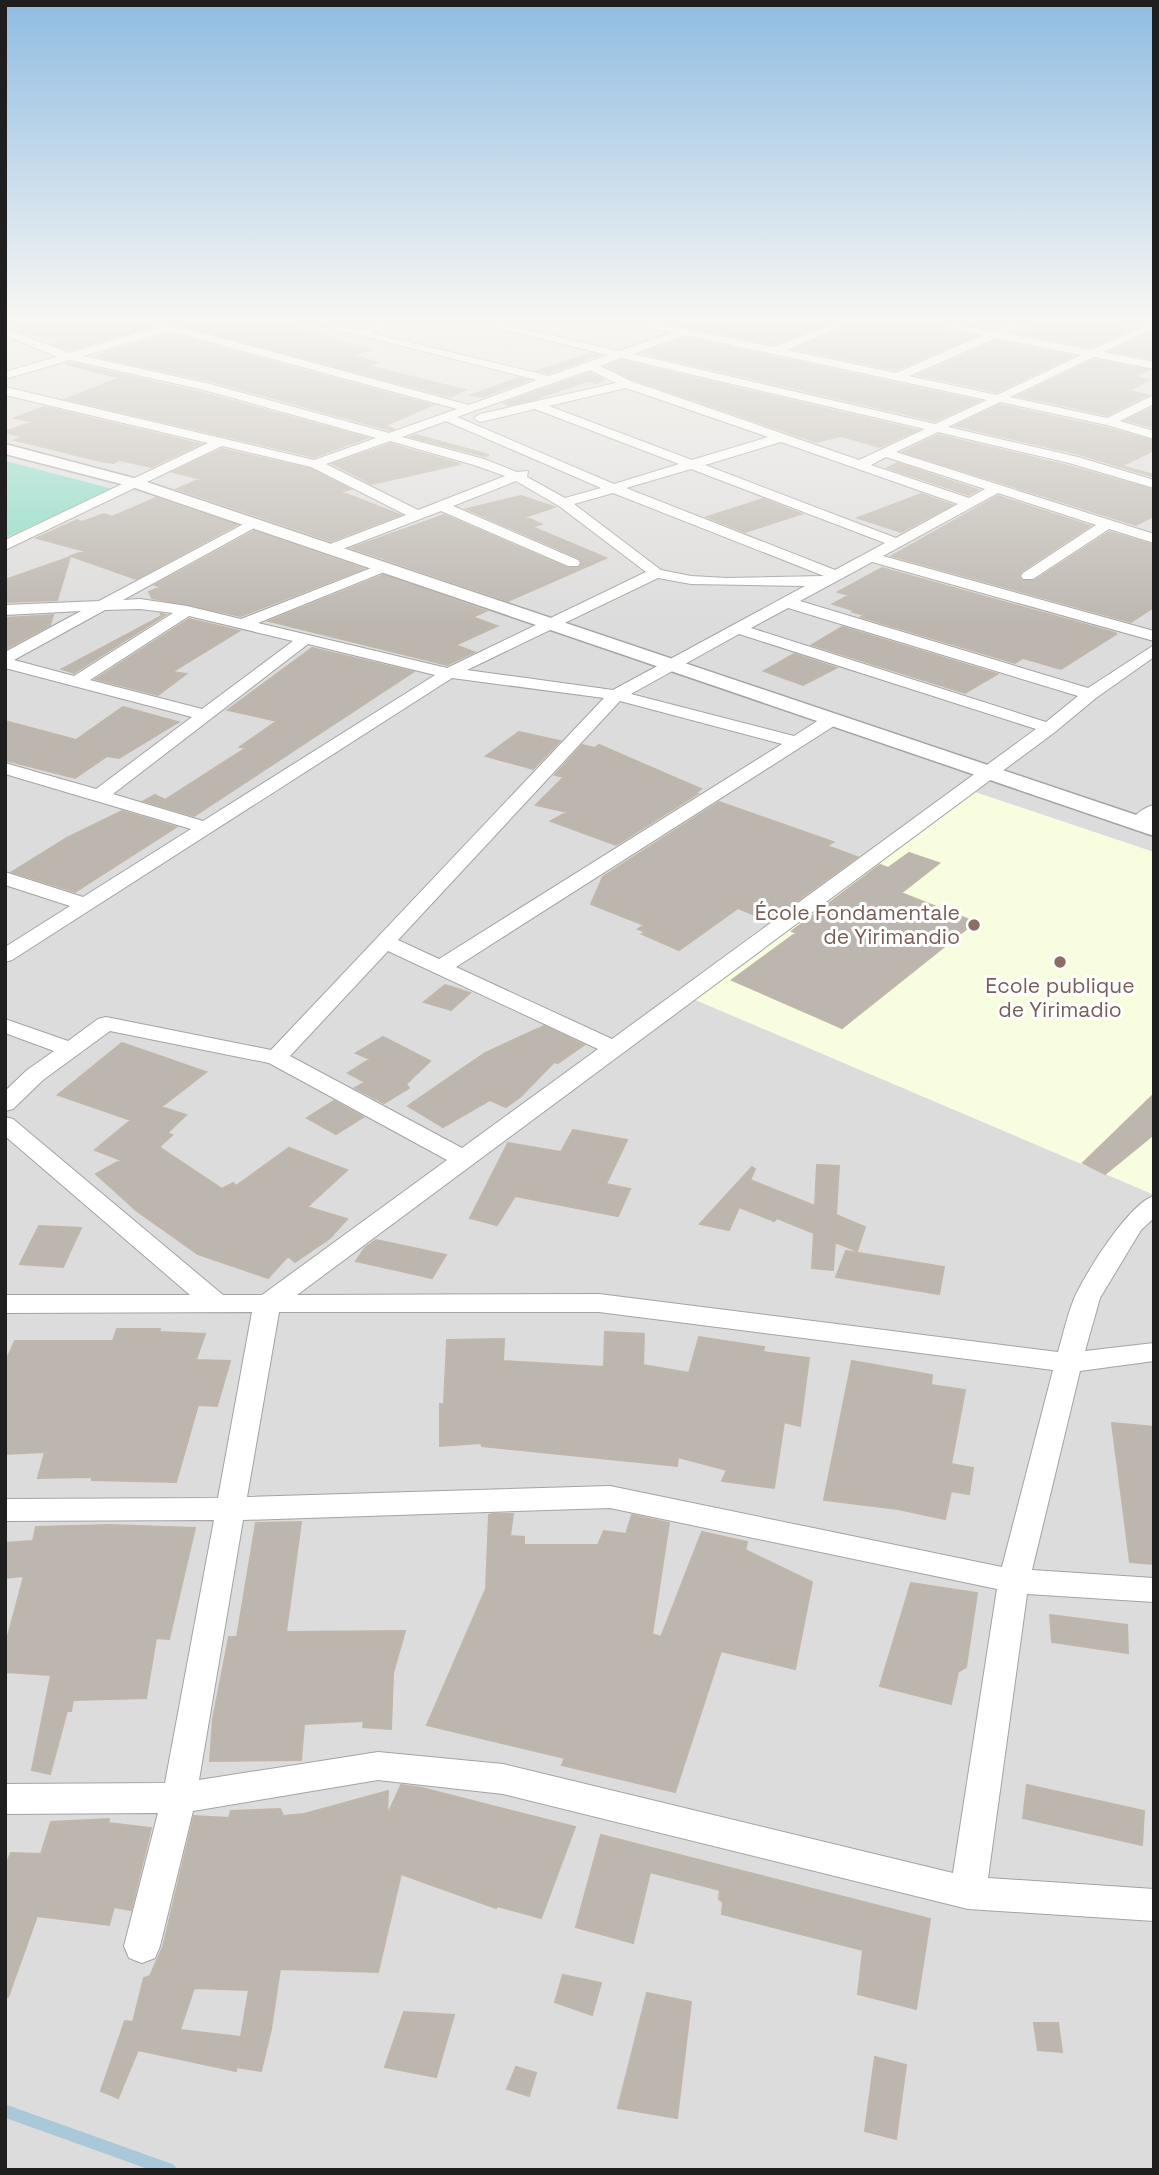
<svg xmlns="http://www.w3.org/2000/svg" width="1159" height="2175" font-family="'Space Grotesk',sans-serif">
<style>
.residential{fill:#dddcdc}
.education{fill:#f9fde0}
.pitch{fill:#88d9c4}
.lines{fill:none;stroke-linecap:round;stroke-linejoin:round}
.stream{stroke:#a9c9da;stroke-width:13}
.building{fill:#bcb6af;stroke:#c0b6a9;stroke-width:2;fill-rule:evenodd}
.minor-casing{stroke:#a3a3a3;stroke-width:2}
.tertiary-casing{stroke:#a3a3a3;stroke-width:3}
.minor{fill:#fff;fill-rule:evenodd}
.tertiary{fill:#fff;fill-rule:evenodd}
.education-dot{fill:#8d6e63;stroke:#fff;stroke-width:2.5}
.labels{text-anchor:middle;stroke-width:6;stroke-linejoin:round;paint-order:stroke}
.education-label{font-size:21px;fill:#785e54;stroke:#fff;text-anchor:end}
</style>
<rect width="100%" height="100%" fill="#efede5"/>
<path class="residential" d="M5 322H1154V2170H5Z"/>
<path class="education" d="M975 792 1154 852 1152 1194 693 999Z"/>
<path class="pitch" d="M5 461 113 489 5 538Z"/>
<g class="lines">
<path class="stream" d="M5 2111 170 2170"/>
</g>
<path class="building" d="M22 322H142L149 327 69 350 50 343 59 340 21 332Z
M169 322H275L371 350 352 355 377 363 367 366 465 390 450 397Z
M665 322H831L774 344Z
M854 322H912L975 336 896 370 796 349Z
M1044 322 1067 327 1077 322H1089L1129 330 1091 347 1015 332H1023Z
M169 334 432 405 384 426 394 429 389 430 211 381 94 356Z
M1148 334 1154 335V359L1112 351Z
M685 338 979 401 935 421 642 353Z
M996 341 1073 356 997 392 918 375Z
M591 353 599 355 549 373 538 371Z
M1094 360 1148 370 1134 377 1148 380 1129 391 1147 395 1107 415 1018 396Z
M621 361 917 430 880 447 841 436 816 442 632 379 607 366Z
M70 363 203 393 367 438 314 457 66 399 120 378 66 364Z
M590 373 603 380 597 383 587 381 532 400 509 405 504 403Z
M518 378 528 380 482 397 472 395Z
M1000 405 1106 428 1154 441V450L1121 466 1154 475V477L1079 454 956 426Z
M44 407 200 444 151 467 119 460 113 463 100 461 15 440 23 437 5 432 33 422 15 418Z
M1154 407V428L1127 420Z
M416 435 489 455 484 456 411 437Z
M938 435 1068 466 1154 490V516L1136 525 903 452Z
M390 444 460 464 372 484 333 464Z
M222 449 310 469 350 489 341 492 400 515 331 541 177 489 201 479 173 472Z
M897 463 978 490 969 495 888 468Z
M921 494 952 505 901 532 858 518Z
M521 496 554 507 525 517 541 524 532 527 606 558 508 601 352 548 444 515 567 568 580 567 582 562 579 558 467 509Z
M998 496 1090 526 1022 571 1019 575 1021 580 1034 581 1109 532 1154 545V607L1131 622 892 556Z
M156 498 236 525 136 579 71 556 85 551 37 538 77 520 82 522 104 514 112 517Z
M763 499 801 514 745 532 707 517Z
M254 531 363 569 241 616 152 598 149 592 160 587 155 585Z
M70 557 57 600 5 602V580Z
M882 568 1115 633 1116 634 1061 669 1023 658 1015 663 861 617 864 615 853 612 856 611 833 604 849 595 838 592Z
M383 575 486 611 472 617 497 626 455 645 474 652 447 665 269 621Z
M161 614 165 615 74 673 62 669 162 616Z
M53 615 50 625 5 649V618Z
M189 619 239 631 172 672 186 674 158 695 96 679Z
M842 627 997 674 965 693 812 645Z
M312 648 413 672 194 816 144 801 155 795 165 800 246 748 240 747 277 721 228 710Z
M794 654 836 668 803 685 764 671Z
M123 707 178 722 119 758 107 756 75 778 5 760V721L76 740Z
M519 732 560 741 533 769 486 756Z
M582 745 595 748 599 745 701 789 694 794H697L616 845 551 821 567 812 536 805 564 777 555 775Z
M719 802 833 842 827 846 857 857 769 921 738 908 679 950 642 934 646 932 638 929 644 925 591 904 603 877Z
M122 811 176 827 75 892 12 872 67 838Z
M909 853 939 863 901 893 975 922 842 1028 732 980 796 933 792 931 880 865 888 868Z
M445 985 470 993 451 1010 424 1002Z
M544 1026 584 1045 558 1063 554 1062 520 1097 506 1107 490 1100 443 1127 408 1106 485 1053Z
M383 1037 430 1061 406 1084 409 1088 384 1103 355 1088 365 1082 348 1073 370 1059 356 1053Z
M122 1043 206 1072 161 1107 186 1115 167 1133 172 1135 159 1147 222 1189 233 1183 236 1186 289 1148 347 1170 307 1207 347 1219 330 1238 295 1262 288 1256 268 1278 198 1254 137 1211 96 1174 121 1160 95 1150 131 1120 58 1095Z
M1154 1094V1134L1105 1174 1083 1163Z
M334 1101 363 1117 336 1134 307 1118Z
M573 1130 627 1140 606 1184 630 1189 618 1216 515 1196 497 1225 470 1218 508 1143 561 1152Z
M817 1165 839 1166 836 1215 865 1227 857 1251 835 1242 833 1270 812 1268 814 1233 777 1218 774 1221 739 1207 729 1230 700 1224 752 1167 755 1169 750 1180 815 1206Z
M39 1226 81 1228 63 1267 20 1264Z
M376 1240 446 1255 432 1278 356 1261 365 1248Z
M846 1251 944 1267 939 1294 836 1277Z
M117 1329H160L159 1332 205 1334 196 1360 230 1361 217 1406 198 1405 176 1482 92 1480V1477L38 1478 45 1452 5 1454V1363L15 1341H113Z
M605 1332 644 1334 643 1365 689 1373 699 1337 764 1347 763 1352 809 1358 800 1426 784 1422 774 1488 722 1481 727 1470 678 1457 677 1466 482 1446 481 1443 440 1446V1404H444L447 1340 504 1339 503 1361 604 1367Z
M852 1361 932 1375 931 1385 965 1390 951 1464 973 1468 969 1494 951 1491 945 1519 898 1509 824 1500Z
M1112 1423 1154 1427V1564L1130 1562Z
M493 1514H513L510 1536 524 1537V1545H598L604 1531 626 1534 632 1515 669 1523 652 1634 661 1637 702 1532 747 1542 745 1550 812 1582 795 1669 721 1651 675 1792 562 1765 565 1758 427 1725 486 1589 489 1515Z
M301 1522 286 1632 405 1631 393 1673 391 1729 363 1727 364 1721 304 1724 301 1760 210 1761 213 1719 229 1637H237L256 1523Z
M110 1525 195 1528 169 1639 156 1638 146 1698 73 1700 71 1711H67L50 1774 32 1770 51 1675 5 1672V1647L24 1576 5 1578V1543L33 1541 36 1527Z
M911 1583 977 1593 966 1667 958 1672 951 1704 880 1686Z
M1050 1615 1127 1625 1128 1653 1052 1642Z
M401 1785 422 1788 575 1827 541 1918 497 1906 496 1908 401 1874 378 1972 280 1969 271 2029 261 2071 237 2067 236 2071 138 2050 118 2098 101 2091 125 2021 133 2022 144 1978 150 1976 163 1947 194 1816 229 1818 231 1811 280 1809 283 1816 304 1814 388 1791 387 1816ZM194 1988 249 1990 241 2037 180 2030Z
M1027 1785 1144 1811 1142 1845 1023 1818Z
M109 1819 108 1823 151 1828 131 1910 114 1907 109 1925 37 1916 8 1997H5V1867L11 1853 41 1854 51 1822Z
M601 1835 930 1919 916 2009 858 1994 863 1950 722 1914 723 1902 719 1899 720 1890 650 1872 633 1943 576 1927Z
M563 1975 601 1983 592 2015 555 2002Z
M647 1993 691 2002 677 2118 618 2108Z
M404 2012 454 2015 436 2077 385 2067Z
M1034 2023H1058L1062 2052 1038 2050Z
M875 2057 906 2065 896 2139 865 2131Z
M516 2067 536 2073 529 2096 507 2089Z"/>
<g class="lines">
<g class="minor-casing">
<path id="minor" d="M144 322 174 325 469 405 537 380 308 322C325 322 341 329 357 330 369 330 385 322 401 322L371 333 549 376 608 355 474 322H493L619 351 672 333 633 322H653L774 347 838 322H852L787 350 896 373 983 335 930 322C951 322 969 328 990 330 1000 331 1013 322 1027 322L1006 333 1091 350 1154 322V328L1104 352 1154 362V369L1094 357 1010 397 1107 418 1154 395V404L1120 421 1154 431V439L1107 425 1000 402 948 427 1078 457 1154 480V488L1069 463 938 432 896 452 1154 534V543L1109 529 1033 579H1023L1021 576 1023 573 1096 525 998 493 883 556 1154 631V641L872 562 800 601 1088 688 1154 645V657L1096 698 1055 732 297 1295 599 1294 1058 1352C1063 1335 1067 1316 1074 1299 1084 1275 1129 1203 1154 1196V1218L1141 1230 1100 1298 1085 1351 1154 1343V1361L1080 1371 1032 1570 1154 1578V1602L1027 1594 988 1878 1154 1889V1921L968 1909 503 1794 378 1780 193 1811 160 1946 155 1958 142 1963 129 1958 124 1946 158 1813 5 1814V1784L165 1783 214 1520 5 1521V1499L218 1498 252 1312 5 1313V1295H190L5 1136V1117L13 1119 223 1295H262L447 1160 269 1063 110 1031 43 1080 13 1109 5 1111V1091L27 1070 54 1051 5 1033V1019L68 1041 98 1019 106 1017 271 1050 604 698 452 678 12 960 5 962V947L70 906 5 885V872L83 897 191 829 5 774V763L96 789 192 717 5 668V652L81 611 5 615V605L99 601 253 519 260 523 258 526 123 600 140 599 187 606 241 619 384 563 391 567 389 570 258 623 447 668 646 572 559 506 516 481 453 506 578 560 580 563 578 566H568L441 511 335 552H325L323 549 325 546 406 515 311 467 222 446 5 550V540L208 443 5 395V387L314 460 376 438 204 390 70 360 5 379V372L57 357 5 335V328L69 353 157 327ZM169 331 457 409 389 433 210 384 83 356ZM685 335 987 400 935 424 633 354ZM996 338 1081 355 997 395 909 376ZM621 358 925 429 859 460 631 381 600 366ZM590 370 616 383 480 414 474 418 480 422 535 409 679 464 614 484 457 417ZM626 388 768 437 692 460 549 406ZM446 421 601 488 565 498 527 477 528 471 517 472 484 459 402 437ZM390 441 474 465 505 476 418 510 326 464ZM781 442 958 504 896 538 705 465ZM886 457 985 489 969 498 871 465ZM691 469 885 543 835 570 626 488ZM613 493 824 576 727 578 691 576 661 570 574 504ZM658 578 691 584 805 586 613 690 467 670ZM788 608 1078 696 1046 722 751 628ZM140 609 173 613 74 676 14 660 105 610ZM189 616 293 641 202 709 90 680ZM739 634 1036 729 612 1039 456 967 837 724 840 720 837 716H825L794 736 631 694ZM308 644 435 675 203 821 113 794ZM620 701 782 744 439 959 398 940ZM388 951 598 1049 462 1148 290 1056ZM279 1312H599L1053 1370 1002 1567 610 1486 247 1497ZM610 1508 997 1589 953 1873 503 1764 378 1752 199 1780 243 1520Z
M1154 805V820L1144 828H1130L1128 824C1133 816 1144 807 1154 805Z"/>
</g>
<g class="tertiary-casing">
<path id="tertiary" d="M5 444 141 480 1154 821V836L129 486 5 454Z"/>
</g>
<use href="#minor" class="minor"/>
<use href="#tertiary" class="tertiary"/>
</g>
<linearGradient id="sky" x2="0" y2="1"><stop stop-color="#8fbce2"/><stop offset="0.51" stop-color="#f8f7f3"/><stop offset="1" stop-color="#f8f7f3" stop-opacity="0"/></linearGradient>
<rect width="1159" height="626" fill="url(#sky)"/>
<g class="education-dot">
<circle cx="974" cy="925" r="7"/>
<circle cx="1060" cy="962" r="7"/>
</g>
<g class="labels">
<g class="education-label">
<text x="960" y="920">École Fondamentale<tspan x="960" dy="24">de Yirimandio</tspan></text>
<text x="1060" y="993" text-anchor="middle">Ecole publique<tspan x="1060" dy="24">de Yirimadio</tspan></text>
</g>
</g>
<rect width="1159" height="2175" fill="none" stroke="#1f1f1f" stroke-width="14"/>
</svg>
